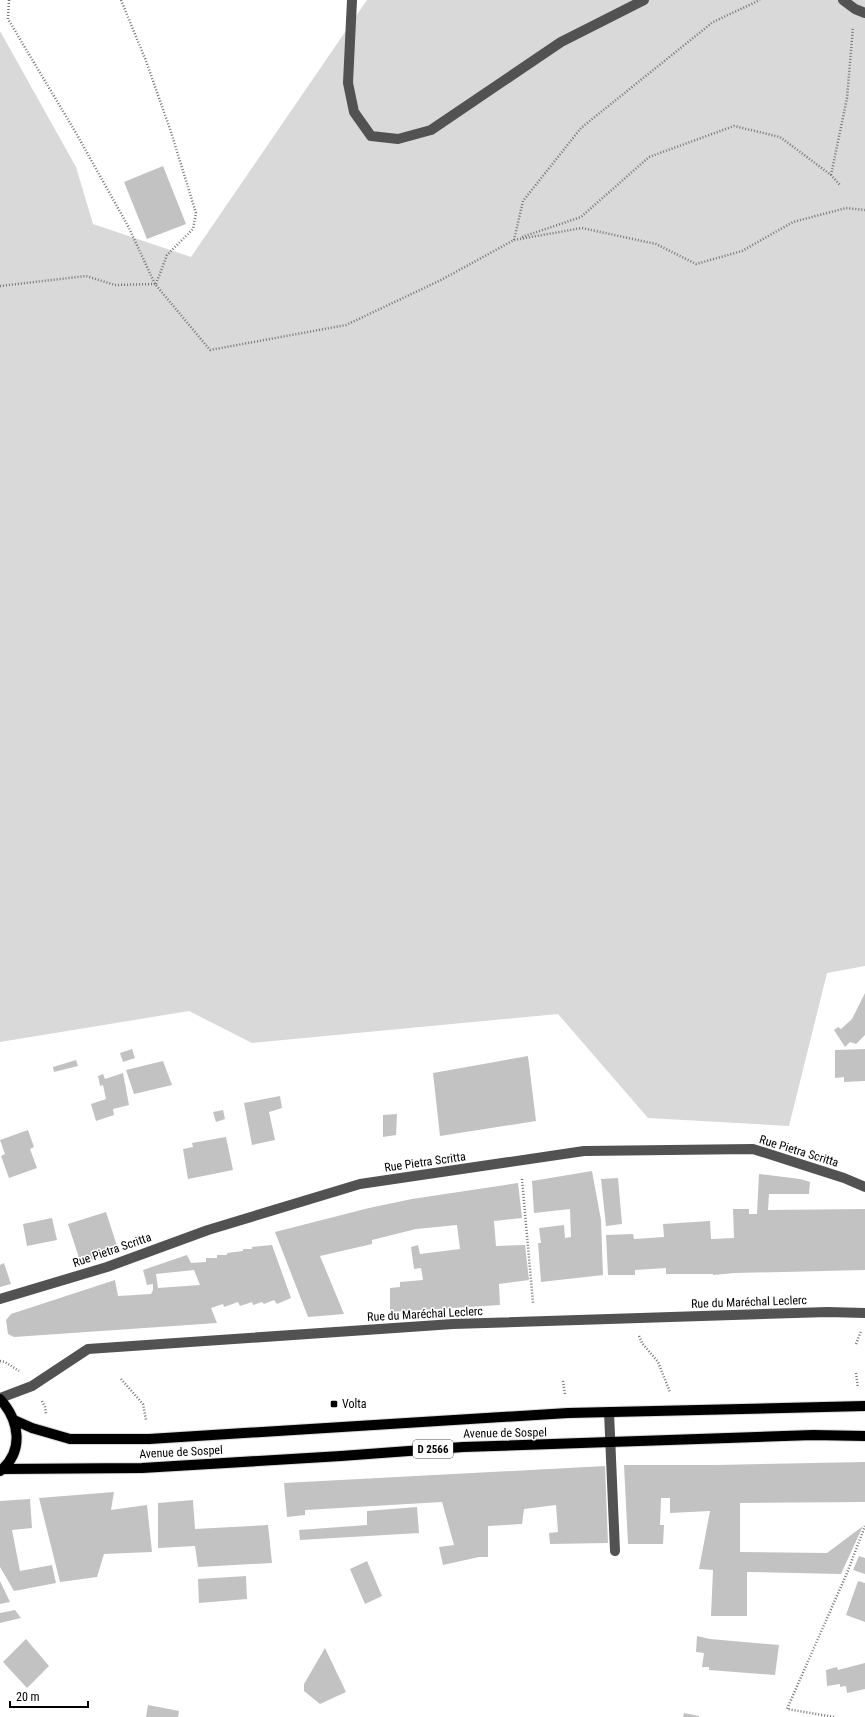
<svg xmlns="http://www.w3.org/2000/svg" width="865" height="1717" font-family="'Roboto Condensed',sans-serif">
<style>
.green{fill:#d9d9d9}
.building{fill:#c2c2c2;fill-rule:evenodd}
.lines{fill:none;stroke-linecap:round;stroke-linejoin:round}
.major-casing{stroke:#dbdbdb;stroke-width:12}
.path{stroke:#747474;stroke-width:2.5;stroke-dasharray:1 2;stroke-linecap:butt}
.minor{stroke:#525252;stroke-width:10}
.major{stroke:#000;stroke-width:10}
.poi-dot{fill:#000;stroke:#fff;stroke-width:1.5}
.labels{text-anchor:middle;stroke-width:3;stroke-linejoin:round;paint-order:stroke}
.shield{fill:#fff;stroke:#4c4c4c;stroke-width:1}
.shield-label{font-size:11px;font-weight:bold;fill:#000}
.street-label{font-size:12px;fill:#000;stroke:#fff}
.poi-label{font-size:12px;fill:#000;stroke:#fff;text-anchor:start}
</style>
<rect width="100%" height="100%" fill="#fff"/>
<path class="green" d="M367 0H865V966L827 973 789 1126 648 1118 558 1014 252 1043 189 1011 0 1042V31L76 167 93 224 191 257Z"/>
<path class="building" d="M163 166 186 224 147 239 124 182Z
M865 993V1035L856 1044 850 1042 845 1047 834 1030 838 1027 841 1029 852 1019Z
M132 1049 135 1058 123 1062 120 1053Z
M865 1049V1081L844 1082V1077L835 1078V1050Z
M528 1056 536 1121 440 1136 433 1073Z
M76 1060 78 1066 54 1072 53 1067Z
M163 1061 172 1085 134 1094 126 1070Z
M123 1073 129 1105 113 1109 114 1115 96 1121 91 1104 106 1099 103 1085 100 1086 98 1076 103 1074 105 1079Z
M280 1096 282 1108 269 1112 275 1140 252 1145 244 1103Z
M223 1110 225 1119 216 1122 213 1112Z
M397 1114 396 1135 383 1137V1115Z
M28 1130 34 1147 30 1149 37 1168 9 1178 1 1156 5 1154 0 1140Z
M226 1137 233 1170 188 1179 183 1149 193 1147 192 1143Z
M592 1171 601 1220 603 1275 541 1282 538 1243H541L539 1228 564 1225 565 1238 571 1237 570 1209 534 1213 532 1181Z
M759 1174 800 1179 810 1182 809 1194H769L768 1210 865 1209V1270L735 1273 713 1275V1274H666V1268L635 1270V1275H608L606 1235 633 1234 634 1239 664 1237 663 1224 710 1221 711 1239 734 1238 733 1209H749V1214H757Z
M618 1178 622 1224 606 1226 601 1179Z
M518 1183 522 1218 494 1221 496 1246 525 1245 529 1280 499 1284 500 1305 390 1312V1288L400 1287V1282L423 1280 421 1268 414 1269 411 1247 418 1245 420 1254 460 1249 457 1225 416 1229 372 1240V1244L320 1256 344 1314 308 1317 275 1232 369 1208 412 1199Z
M106 1212 118 1249 81 1264 68 1224Z
M52 1218 57 1240 27 1246 23 1224Z
M272 1245 291 1298 277 1304 274 1300 264 1304 262 1302 253 1305 252 1302 240 1306 238 1302 224 1307 223 1304 211 1308 217 1323 14 1337 8 1334 6 1320 11 1314 115 1280 118 1296 151 1294 153 1290V1284L147 1285 143 1270 187 1255 191 1263 206 1262V1258H217V1255H227V1253L243 1251V1249H252V1247ZM194 1270 200 1285 158 1288 156 1274Z
M4 1263 11 1284 0 1287V1265Z
M865 1462V1502L740 1503V1552L827 1553 863 1526 841 1574 747 1572V1616H711L713 1570 699 1569 710 1511 670 1513V1498H661L660 1525H664L663 1544H628L624 1465H716Z
M605 1466 608 1543 550 1544 549 1533 558 1532 556 1505 524 1509 522 1524 488 1526V1557H479L443 1565 439 1547 454 1545 442 1502 305 1510V1515L287 1517 284 1483Z
M114 1492 111 1510 147 1505 152 1552 104 1554 97 1577 60 1582 39 1498Z
M30 1499 32 1528 12 1530 20 1571 52 1565 56 1583 14 1591 0 1567V1501Z
M193 1500 195 1529 268 1525 272 1563 198 1567 195 1546 158 1548V1503Z
M417 1507 419 1533 300 1540 299 1530 367 1525V1511Z
M859 1556 865 1558V1574L853 1570Z
M367 1561 382 1596 365 1604 350 1569Z
M246 1576 247 1599 199 1603 198 1579Z
M0 1581 10 1602 0 1604Z
M858 1581 865 1583V1622L846 1615Z
M15 1610 21 1618 0 1623V1613Z
M697 1636 710 1639 779 1645 775 1675 709 1670V1667H702L704 1653 696 1652Z
M26 1639 49 1666 27 1688 3 1662Z
M325 1648 346 1692 320 1704 304 1691V1684Z
M865 1663V1689L847 1693 846 1686 840 1687V1684L827 1686 826 1670 837 1667 838 1670Z
M148 1705 179 1711 178 1717H146Z
M684 1713 699 1716V1717H683Z"/>
<g class="lines">
<g class="major-casing">
<path id="major" d="M0 1399C19 1420 25 1451 0 1471
M14 1420 32 1428 70 1439H149L568 1413 865 1406
M2 1469 142 1468 341 1456 463 1447 813 1435 865 1436"/>
</g>
<path class="path" d="M9 0 8 19 76 133 128 226 155 284 210 350 346 325 441 280 514 240 582 228 656 244 696 264 742 251 793 222 846 208 865 210
M121 0 146 61 171 132 196 213 193 229 167 255 156 284
M831 175 847 98 853 27
M522 237 581 217 649 157 734 126 780 137 831 175 840 185
M514 240 523 201 581 128 713 22 760 0
M0 286 86 276 115 285 155 284
M522 1179 533 1303
M639 1336 642 1343 658 1362 670 1392
M856 1344 861 1331
M0 1361 5 1362 19 1371
M856 1373 858 1388
M121 1379 143 1404 146 1420
M563 1381 565 1394
M42 1401 45 1407 46 1414
M834 1717 787 1709 847 1573 865 1526"/>
<path class="minor" d="M352 0 348 83 354 112 371 136 398 139 431 130 561 42 644 0
M843 0 855 9 865 13
M0 1299 107 1267 208 1230 360 1184 584 1151 753 1149 844 1178 865 1187
M0 1398 32 1386 88 1349 453 1324 828 1312 865 1313
M609 1412 615 1551"/>
<use href="#major" class="major"/>
</g>
<rect class="poi-dot" x="330" y="1400" width="8" height="8" rx="2"/>
<g class="labels">
<rect class="shield" x="413" y="1440" width="40" height="18" rx="3"/>
<g class="shield-label">
<text x="433" y="1453">D 2566</text>
</g>
<g class="street-label">
<text transform="translate(799 1151) rotate(17)" y="4">Rue Pietra Scritta</text>
<text transform="translate(425 1162) rotate(-8)" y="4">Rue Pietra Scritta</text>
<text transform="translate(112 1250) rotate(-19)" y="4">Rue Pietra Scritta</text>
<text transform="translate(749 1302) rotate(-2)" y="4">Rue du Maréchal Leclerc</text>
<text transform="translate(425 1314) rotate(-3)" y="4">Rue du Maréchal Leclerc</text>
<text transform="translate(505 1433) rotate(-1)" y="4">Avenue de Sospel</text>
<text transform="translate(181 1452) rotate(-3)" y="4">Avenue de Sospel</text>
</g>
<g class="poi-label">
<text x="342" y="1408">Volta</text>
</g>
</g>
<path d="M10 1701v6h78v-6" fill="none" stroke="#000000" stroke-width="2"/>
<text x="16" y="1701" font-size="12" fill="#000000" stroke="#ffffff" stroke-width="3" paint-order="stroke">20 m</text>
</svg>
